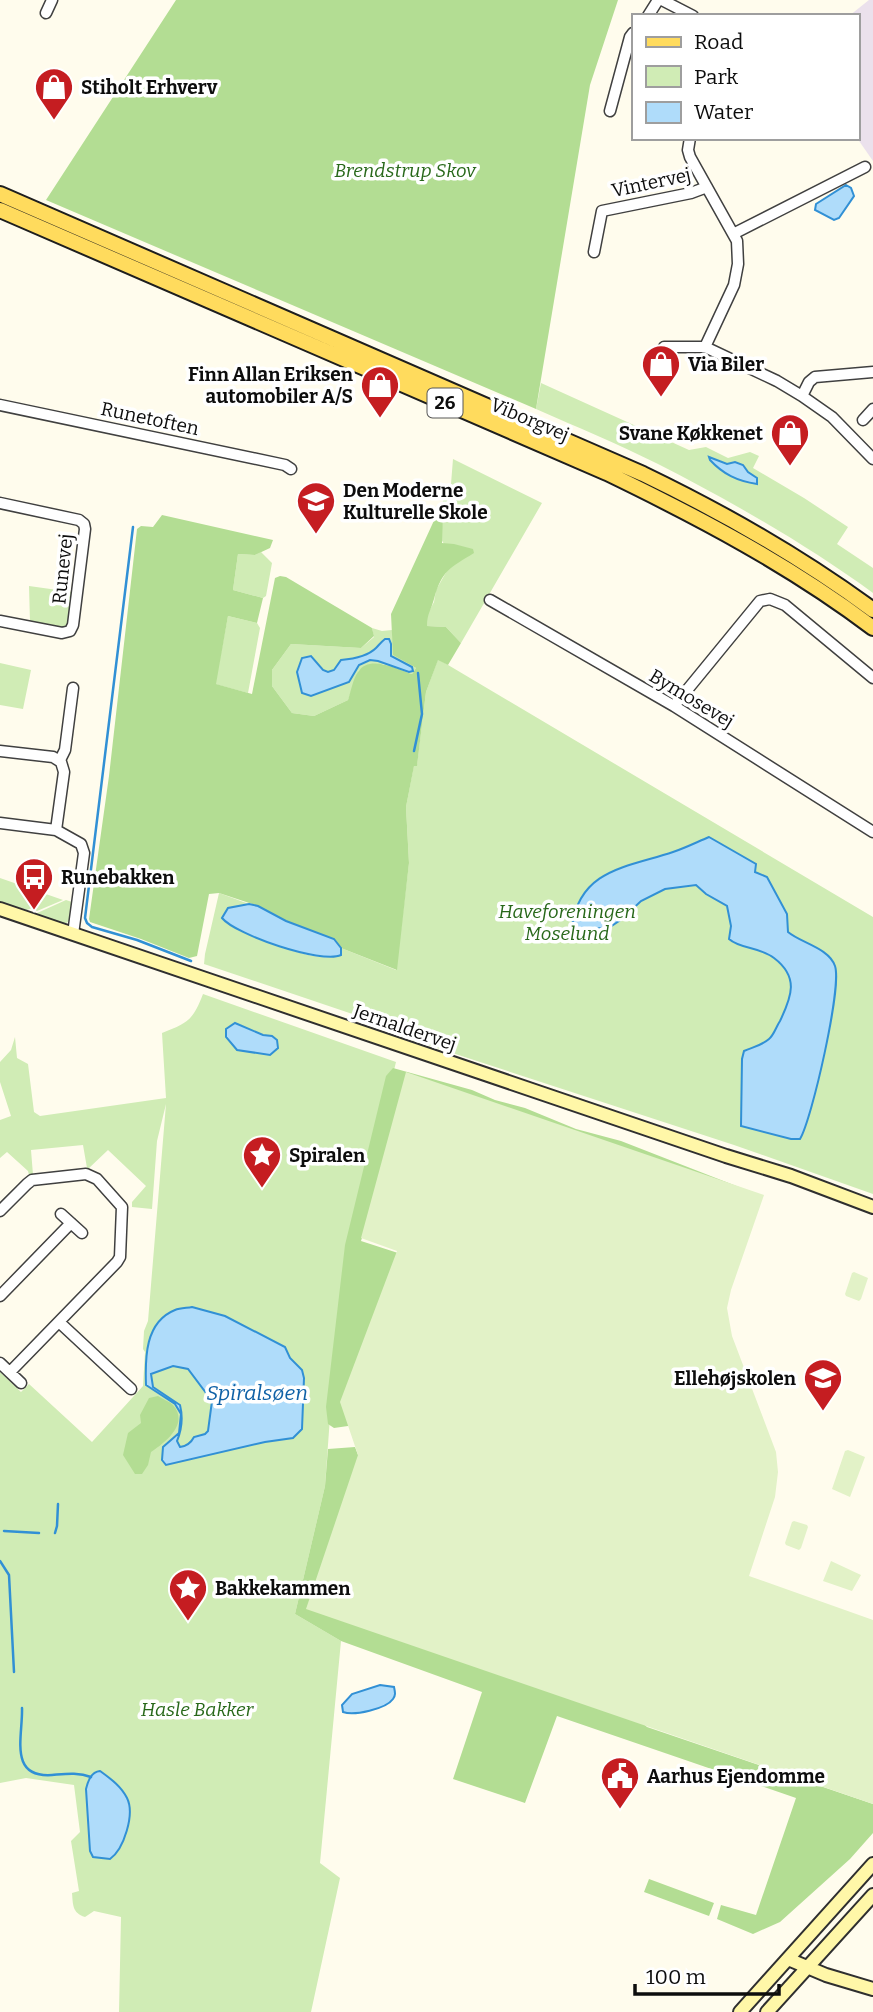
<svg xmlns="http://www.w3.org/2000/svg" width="873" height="2012" font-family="Bitter,serif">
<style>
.industrial{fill:#ebe1ec}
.green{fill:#d0ecb5}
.forest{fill:#b3dd93}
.pitch{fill:#e2f2c7}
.water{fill:#afdcfa;stroke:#3190d5;stroke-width:2;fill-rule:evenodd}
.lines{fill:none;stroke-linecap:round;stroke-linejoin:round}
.stream{stroke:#3190d5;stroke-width:2.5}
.street-casing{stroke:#404040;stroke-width:13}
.secondary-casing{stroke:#2f2f2f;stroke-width:16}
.primary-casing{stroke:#1e1e1e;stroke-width:18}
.street{stroke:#fff;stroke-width:10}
.secondary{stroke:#fff7a8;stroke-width:12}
.primary{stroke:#ffdb5d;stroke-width:14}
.labels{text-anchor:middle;stroke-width:7;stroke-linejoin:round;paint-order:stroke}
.shield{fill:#fff;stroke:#565656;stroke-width:2}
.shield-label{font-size:18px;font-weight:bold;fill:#0d0d0d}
.poi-label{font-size:19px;font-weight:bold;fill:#0d0d0d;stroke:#fff;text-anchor:start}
.park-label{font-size:19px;font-style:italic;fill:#28681a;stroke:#fff}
.street-label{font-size:19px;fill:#0d0d0d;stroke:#fff}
.water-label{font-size:21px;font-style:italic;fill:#0f61a6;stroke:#fff}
</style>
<rect width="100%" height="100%" fill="#fffced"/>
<path class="industrial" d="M869 0H873V161L857 138V16H849Z"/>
<path class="green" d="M541 383 689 450 706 447 728 458 750 452 759 456 753 468 804 498 848 527 837 544 873 568V593C806 544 732 502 658 464 618 444 577 427 536 409Z
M453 459 542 503 461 643 446 627 427 626V615L434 602 436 590 448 569 444 544 441 539 443 515 440 512 437 514 451 484Z
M261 552 272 563 266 596 263 598 233 590 238 554 255 555Z
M29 586 72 592 68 628 30 622Z
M228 616 257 623 260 628 248 693 215 684Z
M372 628 382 631 392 630 394 655 416 668 412 674 383 664 359 670 348 700 314 716 292 713 272 686V670L291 644 361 648 374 637Z
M438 659 873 917V1194L734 1145 388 1032V1026L204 964 205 954 219 893 249 904 228 908 226 922C250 934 315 966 341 955V948L396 970 409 863 406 807 414 765H417L426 692Z
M0 663 31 670 23 709 0 705Z
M0 878 63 900 37 911 32 908 27 910 14 906 12 908 0 904Z
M66 900 72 902 69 921 65 924 35 914Z
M203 994 396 1062 348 1259 334 1362 325 1486 295 1614 341 1641 320 1863 340 1878 311 2012H119L121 1917 94 1911 85 1917C72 1913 73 1904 72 1893L79 1891 71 1841 80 1832 74 1785 26 1778 0 1783V1372L21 1392 29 1384 92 1442 143 1386 145 1352 143 1349 144 1331 148 1321 166 1104 157 1141 152 1209 132 1207V1202L146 1186 108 1150 88 1169 87 1168 83 1145 31 1150 33 1175H29L28 1171 7 1152 0 1158V1120L11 1116 0 1082V1062L11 1050 15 1037 17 1058 28 1064 34 1112 40 1116 166 1098 162 1033C188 1023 193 1020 203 994Z"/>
<path class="forest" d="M176 0H618L590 85 536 409 46 200Z
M440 512H442L443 515 442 543 454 544 473 549 474 553C450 568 442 570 434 599 431 610 427 614 427 626L446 627 461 643 448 665 438 660 426 692 417 766H414L406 807 409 863 397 970 341 948 334 939 286 921 258 906 219 893 209 894 197 956 189 958 141 939 90 922 89 919 109 776 137 529 141 526 153 527 162 515 273 540 270 548 255 555 238 554 233 590 263 598 257 623 228 616 216 684 252 694 275 578 280 576 286 577 372 628 374 636 361 648 291 644 272 670V686L292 713 314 716 348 700C351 691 353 679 358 672 369 654 397 669 412 674L416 668 393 655 391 614 437 514Z
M393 1068 472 1090 495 1100 525 1108 576 1129 621 1141 762 1196 411 1085 361 1241 398 1253 376 1422 334 1428 328 1424 326 1407 345 1245 386 1076Z
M158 1396C162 1399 169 1401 173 1405 190 1424 164 1443 151 1452L148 1465 142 1474H135L123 1455 128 1433 141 1423 140 1415 149 1398Z
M355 1447 358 1455 647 1727 873 1804V1833L850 1859 780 1922 753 1934 717 1919 721 1905 756 1915 796 1798 557 1716 525 1803 453 1779 482 1692 341 1641 295 1614 325 1486 328 1449Z
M649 1879 714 1903 709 1916 644 1892Z"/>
<path class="pitch" d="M406 1072 764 1195 731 1290 727 1308 732 1336 776 1452 778 1472 775 1497 749 1576 873 1620V1804L306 1609 358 1455 340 1402 397 1251 361 1238Z
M854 1272 868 1278 861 1299 859 1301 846 1296 845 1294 852 1273Z
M848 1450 865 1457 850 1497 832 1489 845 1451Z
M794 1521 807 1525 808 1527 801 1548 799 1550 786 1545 785 1543 792 1522Z
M831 1561 861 1575 852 1591 823 1581Z"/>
<path class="water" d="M846 185 851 188 854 196 839 218 834 220 815 210 816 204Z
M709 457 727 464 735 462 743 465 748 472 757 478V484C737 481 723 474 710 460Z
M385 639H389L391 644V656L412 667 413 671 409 672 378 661 370 660 359 665 349 682 311 696 302 693 297 672 302 658 311 656 323 670 328 672 334 670 341 660C352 659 368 656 376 648 379 645 381 642 385 639Z
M709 837 756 864 755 872 767 877 787 914 788 932C801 943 829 948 835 966 842 987 812 1119 800 1139H791L741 1126 742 1059 744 1051C753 1047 761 1046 769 1039 774 1035 776 1027 780 1021 792 996 799 977 774 958 760 947 740 949 729 939L731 926 727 906 706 894 696 885 665 889 641 901 622 919 610 927 575 931 572 926C580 869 628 867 673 852 685 848 697 842 709 837Z
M249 904 258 906 286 921 334 939 341 948V955C321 964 236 935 222 918L228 908Z
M235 1023 263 1035 272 1036 277 1040 278 1048 270 1055 237 1050 226 1037V1029Z
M192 1307 225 1316 285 1347 290 1358 302 1370 304 1378 302 1429 293 1438 265 1442 166 1465 162 1460 163 1447 179 1433 181 1414 175 1404 146 1385C145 1358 145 1322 175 1310 180 1308 187 1308 192 1307ZM173 1366 188 1369 212 1401 208 1431 205 1434 194 1437C191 1443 187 1446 180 1447L177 1441C182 1429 183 1417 180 1405L153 1387 151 1374Z
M380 1685 394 1687C395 1692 396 1695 393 1699 386 1709 354 1716 343 1712L342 1705 352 1694Z
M100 1771C111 1779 121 1786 127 1798 135 1814 124 1849 110 1859L93 1857 90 1851 86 1789C88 1781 91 1772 100 1771Z"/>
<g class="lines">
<path class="stream" d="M133 527 85 918 87 923 92 927 137 940 191 961
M414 751 422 714 418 673
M4 1531 39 1533
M55 1533 57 1526 58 1504
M0 1561 9 1575 14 1672
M22 1708C23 1736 8 1778 52 1775 65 1774 78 1772 91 1777"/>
<g class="street-casing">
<path id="street" d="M662 0 693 16
M46 13 52 0
M648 16 658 0
M610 111 630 37 633 33
M690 138 688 150 690 157 737 241 738 264 734 285 705 347
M733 234 865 167
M594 252 602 211 691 193 707 187
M664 347H705L777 381 802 396 832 417 873 459
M802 396 809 382 815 377 873 372
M0 405 285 465 291 469
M863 420 873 409
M0 503 79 520 84 524 85 529 73 625 70 631 62 633 0 621
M490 600 674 706 873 832
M674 706 760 601 770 599 785 605 873 678
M0 751 53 757 61 762 64 772 56 830
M60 760 65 750 73 688
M0 823 56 830 81 844 84 853 73 934
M0 1211 27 1184 32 1180 86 1174 97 1179 122 1207 120 1257 117 1262 10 1372
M61 1214 82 1233
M0 1296 71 1223
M59 1322 131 1389
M0 1363 21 1383"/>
</g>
<g class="secondary-casing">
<path id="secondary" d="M0 909 726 1156 791 1176 873 1207
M788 1959 826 1975 873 1989
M740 2012 873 1864
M767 2012 873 1895"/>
</g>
<g class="primary-casing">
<path id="primary" d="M0 194 643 474C724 513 801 557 873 610
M0 210 607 473C700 518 791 566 873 628"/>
</g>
<use href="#street" class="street"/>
<use href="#secondary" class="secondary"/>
<use href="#primary" class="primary"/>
</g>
<defs>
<g id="shop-pin" transform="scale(2.0125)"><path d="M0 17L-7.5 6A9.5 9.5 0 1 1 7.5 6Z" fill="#c51d21" stroke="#fff"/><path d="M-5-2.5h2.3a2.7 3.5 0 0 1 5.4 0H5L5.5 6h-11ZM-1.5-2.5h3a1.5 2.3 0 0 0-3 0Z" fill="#fff"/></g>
<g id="school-pin" transform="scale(2.0125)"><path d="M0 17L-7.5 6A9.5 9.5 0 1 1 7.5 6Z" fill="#c51d21" stroke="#fff"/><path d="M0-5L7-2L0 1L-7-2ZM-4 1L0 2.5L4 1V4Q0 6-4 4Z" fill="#fff"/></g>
<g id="bus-pin" transform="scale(2.0125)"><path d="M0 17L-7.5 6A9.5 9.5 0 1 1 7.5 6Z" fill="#c51d21" stroke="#fff"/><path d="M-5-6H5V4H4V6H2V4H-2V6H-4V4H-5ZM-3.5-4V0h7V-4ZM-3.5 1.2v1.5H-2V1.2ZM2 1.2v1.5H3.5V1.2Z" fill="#fff"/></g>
<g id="sight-pin" transform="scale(2.0125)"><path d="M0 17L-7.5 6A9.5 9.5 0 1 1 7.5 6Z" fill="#c51d21" stroke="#fff"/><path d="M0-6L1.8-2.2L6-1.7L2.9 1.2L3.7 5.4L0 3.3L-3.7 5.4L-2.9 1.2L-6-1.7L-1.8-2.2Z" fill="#fff"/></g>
<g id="civic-pin" transform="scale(2.0125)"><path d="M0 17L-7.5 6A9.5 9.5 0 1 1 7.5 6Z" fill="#c51d21" stroke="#fff"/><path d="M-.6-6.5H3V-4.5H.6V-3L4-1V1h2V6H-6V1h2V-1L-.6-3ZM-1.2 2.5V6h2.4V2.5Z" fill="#fff"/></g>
</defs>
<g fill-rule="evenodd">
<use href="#shop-pin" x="54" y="87"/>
<use href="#shop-pin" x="661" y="364"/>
<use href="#shop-pin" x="380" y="385"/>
<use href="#shop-pin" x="790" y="433"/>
<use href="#school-pin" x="316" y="501"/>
<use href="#bus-pin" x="34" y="877"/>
<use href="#sight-pin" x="262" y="1155"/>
<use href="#school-pin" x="823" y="1378"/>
<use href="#sight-pin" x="188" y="1588"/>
<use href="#civic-pin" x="620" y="1776"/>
</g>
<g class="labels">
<rect class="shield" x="427.5" y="388.5" width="35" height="29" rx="5"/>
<g class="shield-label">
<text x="445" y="409">26</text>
</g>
<g class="poi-label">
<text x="81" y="94">Stiholt Erhverv</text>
<text x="688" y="371">Via Biler</text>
<text x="353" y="381" text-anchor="end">Finn Allan Eriksen<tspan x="353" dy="22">automobiler A/S</tspan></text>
<text x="763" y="440" text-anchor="end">Svane Køkkenet</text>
<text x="343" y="497">Den Moderne<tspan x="343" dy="22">Kulturelle Skole</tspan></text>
<text x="61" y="884">Runebakken</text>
<text x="289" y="1162">Spiralen</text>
<text x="796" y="1385" text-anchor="end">Ellehøjskolen</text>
<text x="215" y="1595">Bakkekammen</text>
<text x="647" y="1783">Aarhus Ejendomme</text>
</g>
<g class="park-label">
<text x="405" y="177">Brendstrup Skov</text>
<text x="567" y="918">Haveforeningen<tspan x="567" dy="22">Moselund</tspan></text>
<text x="197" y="1716">Hasle Bakker</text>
</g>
<g class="street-label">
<text transform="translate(651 182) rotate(-12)" y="7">Vintervej</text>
<text transform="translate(150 418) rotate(12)" y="7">Runetoften</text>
<text transform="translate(530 419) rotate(23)" y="7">Viborgvej</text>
<text transform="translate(62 569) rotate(-84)" y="7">Runevej</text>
<text transform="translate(692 698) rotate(31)" y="7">Bymosevej</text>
<text transform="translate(405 1027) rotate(19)" y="7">Jernaldervej</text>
</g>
<g class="water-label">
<text x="257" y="1400">Spiralsøen</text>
</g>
</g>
<rect x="632" y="14" width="228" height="126" fill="#ffffff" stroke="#9e9e9e" stroke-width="2"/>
<rect x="646" y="37" width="35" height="10" fill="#ffdb5d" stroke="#9e9e9e" stroke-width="2"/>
<text x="694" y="49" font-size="21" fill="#0d0d0d">Road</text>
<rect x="646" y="66" width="35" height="21" fill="#d0ecb5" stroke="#9e9e9e" stroke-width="2"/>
<text x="694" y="84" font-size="21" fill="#0d0d0d">Park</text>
<rect x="646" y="102" width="35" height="21" fill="#afdcfa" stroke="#9e9e9e" stroke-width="2"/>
<text x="694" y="119" font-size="21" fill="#0d0d0d">Water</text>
<path d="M635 1984v10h144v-10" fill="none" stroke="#0d0d0d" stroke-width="3.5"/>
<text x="646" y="1984" font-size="21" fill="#0d0d0d" stroke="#ffffff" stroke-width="5" paint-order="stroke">100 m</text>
</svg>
